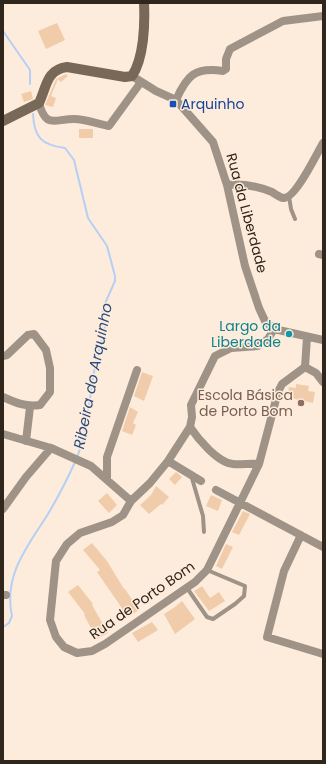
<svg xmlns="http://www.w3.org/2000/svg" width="326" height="764" font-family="Poppins,sans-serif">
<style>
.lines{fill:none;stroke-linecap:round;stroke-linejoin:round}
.stream{stroke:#b6cff6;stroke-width:2}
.building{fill:#f0ccaa}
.lane{stroke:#9f9388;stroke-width:4}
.street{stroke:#9f9388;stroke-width:8}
.secondary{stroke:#786857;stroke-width:10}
.transit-dot{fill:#1a4fb4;stroke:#fdecdb;stroke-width:1.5}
.culture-dot{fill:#0f9aa8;stroke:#fdecdb;stroke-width:1.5}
.education-dot{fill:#8d6e63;stroke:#fdecdb;stroke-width:1.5}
.labels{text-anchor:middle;stroke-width:3;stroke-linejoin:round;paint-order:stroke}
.transit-label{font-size:14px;fill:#164399;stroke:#fdecdb;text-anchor:start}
.street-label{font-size:14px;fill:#31261c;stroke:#fdecdb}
.culture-label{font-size:14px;fill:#0d838f;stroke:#fdecdb;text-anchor:end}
.education-label{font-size:14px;fill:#785e54;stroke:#fdecdb;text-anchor:end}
.water-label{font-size:15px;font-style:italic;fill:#2c4b7d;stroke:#fdecdb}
</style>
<rect width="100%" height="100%" fill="#fdecdb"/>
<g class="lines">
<path class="stream" d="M3 31 30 70V84
M33 114C34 138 42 145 65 148L74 160 88 218 107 246 115 276V281L103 308 102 320 105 327 95 366 84 436 77 458
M3 627 9 623 12 616C3 575 28 546 48 514 58 497 67 480 75 462"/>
</g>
<path class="building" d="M57 23 65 40 46 49 38 31Z
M66 74 68 76 61 82 58 79 51 96 56 98 53 107 45 105 56 79Z
M31 91 33 99 24 102 21 94Z
M79 129H93V138H79Z
M142 372 153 376 144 401 134 396Z
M296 384 309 386 308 391 315 392 313 403 291 398 292 394H288L289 387 296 388Z
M130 407 138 412 133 423 136 425 132 435 122 431Z
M176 472 182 477 175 485 169 479Z
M156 486 169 497 162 505 161 504 149 514 140 505 151 495Z
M107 493 117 505 109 513 98 501Z
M211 495 222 500 218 511 206 506Z
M243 511 250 514 239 535 232 532Z
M92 543 107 561 124 589H125L139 610 128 617 97 572 100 570 83 550Z
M226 544 233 547 222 569 216 566Z
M78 585 93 604 92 605 108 633 97 639 84 615 85 614 68 592Z
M202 586 210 598 219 592 225 601 209 611 194 591Z
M182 601 195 619 175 634 164 614 175 607Z
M152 622 158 630 138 642 132 633Z"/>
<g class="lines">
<path class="lane" d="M289 196 291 209 295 219
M191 475 203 516 204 532
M187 588 207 617 213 619 235 604 244 596 245 586 207 570"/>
<path class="street" d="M132 76 156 91 176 100 213 142 227 185 245 266 259 308 265 321 274 329 323 340
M176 100C187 75 195 67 223 71L226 69V59L230 49 283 21 323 16
M39 103C46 129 54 119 74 119 85 119 98 124 109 126L141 82
M227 185C243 183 257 186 272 192 275 194 279 197 283 198 295 200 317 153 323 143
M319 254 323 255
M274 329 268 339 258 346 231 348 215 356 191 405 192 417 190 427 168 461 150 483 131 501 123 515 112 522 80 533 67 544 56 561 50 620 56 637 64 647 77 653 92 651 105 644 195 582 207 570 259 464 278 392 282 384 305 367
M3 356 7 355 28 335 34 334 46 350 50 368V392L40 405C26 407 16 403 3 397
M305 367 307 337
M305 367 316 373 323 382
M190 427C198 439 218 463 233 464 241 465 250 463 259 464
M3 434 51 448 91 466 131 501
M26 441 30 407
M168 461 201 481
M107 479V457L137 370
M216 490 323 547
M3 509 26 477 51 448
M301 535 284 571 267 637 323 654
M3 595H6"/>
<path class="secondary" d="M3 121 39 103C47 86 46 70 67 67L125 77 132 76C144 58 145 24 144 3"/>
</g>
<rect class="transit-dot" x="169" y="100" width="8" height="8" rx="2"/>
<circle class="culture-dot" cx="289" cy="334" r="4"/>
<circle class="education-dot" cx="301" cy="403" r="4"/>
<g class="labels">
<g class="transit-label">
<text x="181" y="109">Arquinho</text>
</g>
<g class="street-label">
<text transform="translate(247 213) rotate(75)" y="5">Rua da Liberdade</text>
<text transform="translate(142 600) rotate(-35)" y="5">Rua de Porto Bom</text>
</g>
<g class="culture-label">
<text x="281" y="331">Largo da<tspan x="281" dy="16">Liberdade</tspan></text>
</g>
<g class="education-label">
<text x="293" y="400">Escola Básica<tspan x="293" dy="16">de Porto Bom</tspan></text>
</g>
<g class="water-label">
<text transform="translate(93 376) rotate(-79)" y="5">Ribeira do Arquinho</text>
</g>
</g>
<rect width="326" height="764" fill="none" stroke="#31261c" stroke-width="8"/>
</svg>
